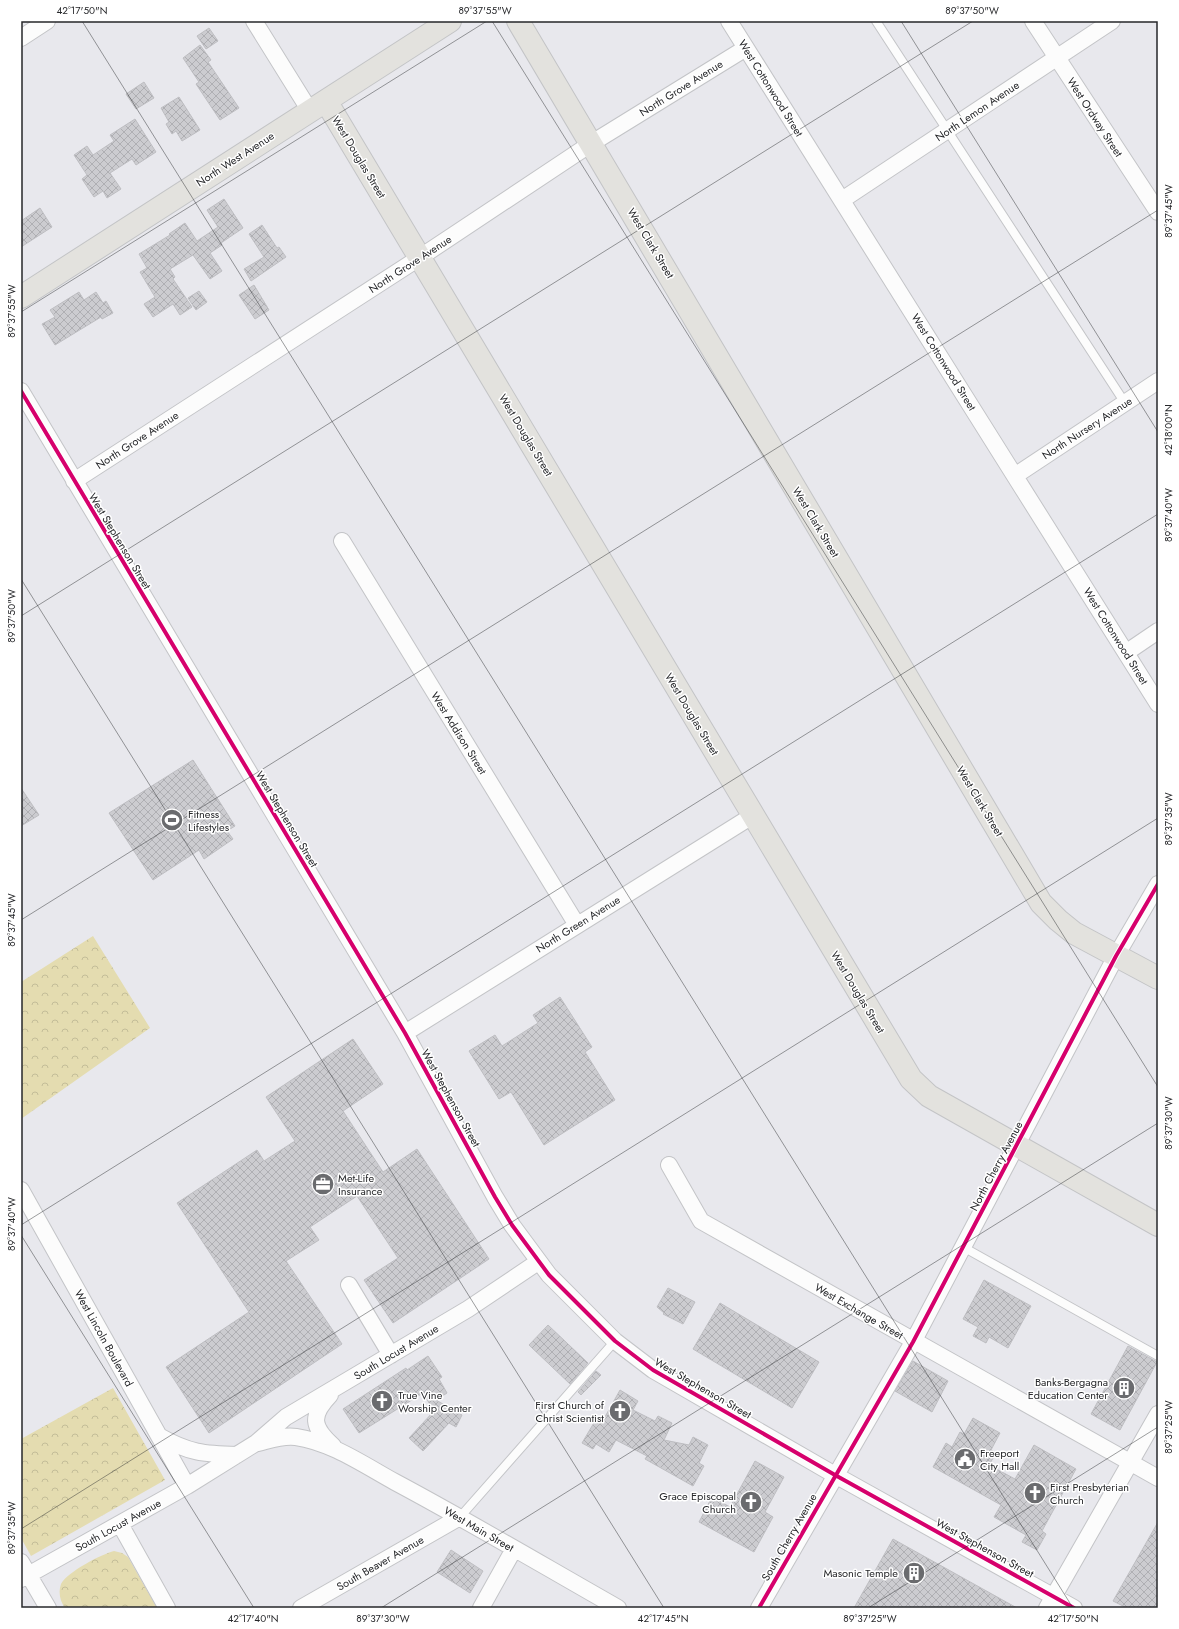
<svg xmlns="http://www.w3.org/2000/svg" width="1179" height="1629" font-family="Jost,sans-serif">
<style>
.park{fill:url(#park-crowns)}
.building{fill:url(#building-cross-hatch);stroke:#bebec2}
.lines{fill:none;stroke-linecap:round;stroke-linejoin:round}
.lane-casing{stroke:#c3c4c7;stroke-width:10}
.street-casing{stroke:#c3c4c7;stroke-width:18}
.primary-casing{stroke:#c3c4c6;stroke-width:24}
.lane{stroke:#fcfcfc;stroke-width:8}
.street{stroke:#fcfcfc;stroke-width:16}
.primary{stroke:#e3e2de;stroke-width:22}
.cycleway-casing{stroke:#fff;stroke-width:6}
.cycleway{stroke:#d6006c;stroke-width:4}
.ticks{fill:none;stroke:#26272a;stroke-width:1;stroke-opacity:0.45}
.labels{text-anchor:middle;stroke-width:3;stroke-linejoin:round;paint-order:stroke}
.street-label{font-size:11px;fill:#26272a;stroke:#fff}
.poi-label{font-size:11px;fill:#26272a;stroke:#fff;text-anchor:start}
.neatline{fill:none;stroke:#26272a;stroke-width:1.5}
.ticks-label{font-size:10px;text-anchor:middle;fill:#26272a}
</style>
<defs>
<pattern id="park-crowns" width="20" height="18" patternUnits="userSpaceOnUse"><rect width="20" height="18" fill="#e4dcb0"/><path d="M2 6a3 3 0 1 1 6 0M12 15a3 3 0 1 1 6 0" fill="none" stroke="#c3bd98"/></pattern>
<pattern id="building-cross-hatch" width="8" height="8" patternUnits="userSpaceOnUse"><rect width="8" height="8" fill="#ccccd0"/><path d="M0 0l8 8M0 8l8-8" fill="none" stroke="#afafb3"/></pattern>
</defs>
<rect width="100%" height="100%" fill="#e8e8ed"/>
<path class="park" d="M93 936 150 1028 21 1119V982Z
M113 1388 165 1480 31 1556 21 1538V1439Z
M114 1551 122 1553 128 1557 157 1608H65C60 1601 58 1592 61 1584 67 1572 102 1554 114 1551Z"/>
<path class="building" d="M209 28 218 41 206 49 197 36Z
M200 45 211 60 208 62 239 108 220 120 196 84 199 82 183 58Z
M144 82 154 98 136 109 126 94Z
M179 97 200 130 182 141 176 131 172 134 166 124 169 122 161 108Z
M135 119 156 152 136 165 132 159 110 173 121 189 107 198 103 191 94 197 82 179 87 175 74 155 87 146 93 155 114 141 110 135Z
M224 199 243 228 221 243 222 245 210 253 222 271 210 279 193 255 170 269 175 277 173 279 192 307 180 315 173 304 153 317 144 304 155 297 140 272 147 268 139 254 170 235 169 234 185 223 197 241 218 227 207 210Z
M40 208 52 227 21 247V221Z
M262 225 277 248 279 247 286 257 251 281 244 269 264 257 249 234Z
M254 285 269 310 255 319 239 295Z
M199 291 207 302 196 310 188 298Z
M79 292 84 300 96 292 103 303 106 301 113 313 102 319 101 317 55 345 42 324 55 317 50 310Z
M193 760 235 826 227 831 233 839 204 859 199 850 153 880 109 813Z
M21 788 39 815 21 826Z
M560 997 592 1047 585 1052 615 1100 544 1145 511 1092 499 1099 469 1051 495 1035 502 1046 538 1023 533 1015Z
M353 1039 383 1084 343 1111 383 1172 417 1149 489 1259 393 1323 364 1280 398 1258 357 1196 310 1227 319 1240 286 1261 342 1344 209 1433 166 1367 249 1312 177 1203 257 1150 264 1161 295 1141 266 1097Z
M984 1280 1031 1306 1008 1348 989 1337 986 1343 973 1336 978 1327 963 1319Z
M668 1288 695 1302 683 1324 663 1314 664 1313 657 1307Z
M720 1303 819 1362 792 1408 693 1349Z
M548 1325 588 1363 570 1384 529 1345Z
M1128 1346 1157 1362 1120 1430 1091 1414Z
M428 1356 442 1377 439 1379 447 1393 436 1400 462 1415 456 1427 449 1423 423 1451 409 1438 434 1411 423 1393 359 1433 343 1409 406 1368 407 1370Z
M913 1361 948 1381 932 1412 895 1391Z
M596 1371 601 1375 581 1395 578 1392Z
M620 1390 638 1401 633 1410 655 1421 658 1416 672 1423 664 1440 689 1445 693 1437 708 1445 699 1463 704 1466 693 1486 645 1459 647 1456 616 1440 609 1452 596 1444 593 1449 582 1443 595 1421 601 1424Z
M973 1418 1000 1433 991 1450 996 1453 989 1465 1015 1479 1034 1445 1076 1469 1042 1531 1046 1534 1037 1550 1022 1542 1026 1535 994 1517 1001 1505 933 1467 946 1443 952 1447 960 1432 964 1434Z
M755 1461 784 1477 765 1512 773 1517 754 1552 699 1522 712 1497 730 1507Z
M1158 1522V1608H1127L1113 1601Z
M893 1539 1017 1608H854Z
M451 1550 483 1571 470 1593 437 1572Z"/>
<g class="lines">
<g class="lane-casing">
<path id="lane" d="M876 21 1125 403
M963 1247 1158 1356
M460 1517 615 1341"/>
</g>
<g class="street-casing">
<path id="street" d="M254 21 310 111
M729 21 1158 704
M1033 21 1158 212
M21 38 47 21
M842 200 1112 21
M21 391 405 1033 495 1197 512 1225 549 1275 615 1341 653 1370 835 1475 1074 1608
M1016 475 1158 381
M74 481 419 258 592 143 746 48
M342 541 577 925
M1127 652 1158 631
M405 1033 752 816
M669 1165 701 1221 1158 1478
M21 1190 187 1486
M349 1285 391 1355
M330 1395C310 1416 312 1427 333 1446
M159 1436C189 1453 204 1454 237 1455
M258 1443C270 1440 283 1435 296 1437 331 1442 364 1465 395 1482 470 1522 544 1566 618 1608
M120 1524 167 1608
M21 1562 48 1608
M21 1579 187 1486 256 1443 286 1417 468 1309 538 1262
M301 1608 460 1517
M481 1608 514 1549
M759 1608 913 1342 1116 956 1158 884
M1047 1608 1158 1414"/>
</g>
<g class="primary-casing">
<path id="primary" d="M518 21 1041 903 1058 920 1074 933 1158 978
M326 101 911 1079 929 1096 1158 1225
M21 297 450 21"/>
</g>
<use href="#lane" class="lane"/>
<use href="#street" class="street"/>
<use href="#primary" class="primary"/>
<g class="cycleway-casing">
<path id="cycleway" d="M21 391 405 1033 495 1197 512 1225 549 1275 615 1341 653 1370 835 1475 1074 1608
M759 1608 913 1342 1116 956 1158 884"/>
</g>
<use href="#cycleway" class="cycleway"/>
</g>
<path class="ticks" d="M82 21 1073 1608M492 21 1158 1087M901 21 1158 432M21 312 487 21M21 579 664 1608M21 616 973 21M21 920 1158 210M21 1225 1158 514M21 1235 254 1608M21 1529 1158 818M381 1608 1158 1123M868 1608 1158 1427"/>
<defs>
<g id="stadium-disc" transform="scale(1.15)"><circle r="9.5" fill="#6a6b6e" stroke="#fff"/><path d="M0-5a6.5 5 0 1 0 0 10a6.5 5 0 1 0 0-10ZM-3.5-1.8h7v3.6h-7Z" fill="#fff"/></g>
<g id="office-disc" transform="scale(1.15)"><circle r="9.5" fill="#6a6b6e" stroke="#fff"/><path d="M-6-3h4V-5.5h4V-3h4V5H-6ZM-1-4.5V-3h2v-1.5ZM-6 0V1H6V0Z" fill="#fff"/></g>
<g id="building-disc" transform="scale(1.15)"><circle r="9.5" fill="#6a6b6e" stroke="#fff"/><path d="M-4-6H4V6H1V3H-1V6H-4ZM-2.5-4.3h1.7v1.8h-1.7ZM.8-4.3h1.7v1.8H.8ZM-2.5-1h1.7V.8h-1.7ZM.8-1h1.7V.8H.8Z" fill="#fff"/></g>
<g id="church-disc" transform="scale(1.15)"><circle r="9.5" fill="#6a6b6e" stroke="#fff"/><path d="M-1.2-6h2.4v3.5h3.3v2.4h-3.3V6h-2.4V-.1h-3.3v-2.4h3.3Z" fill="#fff"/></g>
<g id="civic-disc" transform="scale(1.15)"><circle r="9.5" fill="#6a6b6e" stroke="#fff"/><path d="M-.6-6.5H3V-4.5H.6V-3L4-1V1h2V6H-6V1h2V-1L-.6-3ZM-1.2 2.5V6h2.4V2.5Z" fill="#fff"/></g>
</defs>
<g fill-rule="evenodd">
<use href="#stadium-disc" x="172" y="820"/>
<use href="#office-disc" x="323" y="1184"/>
<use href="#building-disc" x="1124" y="1388"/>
<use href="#church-disc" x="382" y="1401"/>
<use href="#church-disc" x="620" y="1411"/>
<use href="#civic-disc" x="965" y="1459"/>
<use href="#church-disc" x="1035" y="1493"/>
<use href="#church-disc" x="751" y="1502"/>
<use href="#building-disc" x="914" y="1573"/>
</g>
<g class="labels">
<g class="street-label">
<text transform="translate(681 88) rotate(-32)" y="4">North Grove Avenue</text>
<text transform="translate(771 88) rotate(58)" y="4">West Cottonwood Street</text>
<text transform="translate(977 111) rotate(-34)" y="4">North Lemon Avenue</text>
<text transform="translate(1095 117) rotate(57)" y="4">West Ordway Street</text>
<text transform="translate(359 157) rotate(59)" y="4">West Douglas Street</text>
<text transform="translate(235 159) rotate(-33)" y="4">North West Avenue</text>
<text transform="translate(651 243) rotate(59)" y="4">West Clark Street</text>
<text transform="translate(410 264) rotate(-33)" y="4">North Grove Avenue</text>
<text transform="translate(944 362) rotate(58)" y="4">West Cottonwood Street</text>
<text transform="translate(1087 428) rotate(-33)" y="4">North Nursery Avenue</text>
<text transform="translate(526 435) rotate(59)" y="4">West Douglas Street</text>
<text transform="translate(137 440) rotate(-33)" y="4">North Grove Avenue</text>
<text transform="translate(816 522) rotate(59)" y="4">West Clark Street</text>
<text transform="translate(120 541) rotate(59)" y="4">West Stephenson Street</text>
<text transform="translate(1116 636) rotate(58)" y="4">West Cottonwood Street</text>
<text transform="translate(692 714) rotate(59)" y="4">West Douglas Street</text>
<text transform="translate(459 733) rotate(58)" y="4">West Addison Street</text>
<text transform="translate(980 801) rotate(59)" y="4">West Clark Street</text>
<text transform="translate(287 819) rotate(59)" y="4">West Stephenson Street</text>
<text transform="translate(578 924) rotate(-32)" y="4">North Green Avenue</text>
<text transform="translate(858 992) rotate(59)" y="4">West Douglas Street</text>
<text transform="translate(451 1098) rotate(61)" y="4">West Stephenson Street</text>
<text transform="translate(996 1166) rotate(-62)" y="4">North Cherry Avenue</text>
<text transform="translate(859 1311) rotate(30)" y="4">West Exchange Street</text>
<text transform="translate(104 1338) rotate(61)" y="4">West Lincoln Boulevard</text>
<text transform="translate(396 1352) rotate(-31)" y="4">South Locust Avenue</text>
<text transform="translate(703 1388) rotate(30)" y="4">West Stephenson Street</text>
<text transform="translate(118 1525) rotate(-29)" y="4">South Locust Avenue</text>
<text transform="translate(479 1529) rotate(30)" y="4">West Main Street</text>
<text transform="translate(789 1537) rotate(-60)" y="4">South Cherry Avenue</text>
<text transform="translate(985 1548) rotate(29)" y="4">West Stephenson Street</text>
<text transform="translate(380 1563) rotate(-30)" y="4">South Beaver Avenue</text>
</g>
<g class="poi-label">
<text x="188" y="818">Fitness<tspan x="188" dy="13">Lifestyles</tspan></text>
<text x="338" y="1182">Met-Life<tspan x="338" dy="13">Insurance</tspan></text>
<text x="1108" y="1386" text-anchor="end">Banks-Bergagna<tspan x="1108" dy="13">Education Center</tspan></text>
<text x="398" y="1399">True Vine<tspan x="398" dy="13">Worship Center</tspan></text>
<text x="604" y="1409" text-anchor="end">First Church of<tspan x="604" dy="13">Christ Scientist</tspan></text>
<text x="980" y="1457">Freeport<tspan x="980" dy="13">City Hall</tspan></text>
<text x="1050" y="1491">First Presbyterian<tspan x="1050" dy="13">Church</tspan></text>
<text x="736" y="1500" text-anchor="end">Grace Episcopal<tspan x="736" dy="13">Church</tspan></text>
<text x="898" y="1577" text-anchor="end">Masonic Temple</text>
</g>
</g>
<rect width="1179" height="1629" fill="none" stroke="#ffffff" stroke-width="44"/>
<rect x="22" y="22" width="1135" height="1585" class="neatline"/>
<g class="ticks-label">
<text x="82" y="14">42°17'50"N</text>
<text x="485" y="14">89°37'55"W</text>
<text x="972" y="14">89°37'50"W</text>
<text transform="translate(1168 211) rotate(-90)" y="4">89°37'45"W</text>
<text transform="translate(11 311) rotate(-90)" y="4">89°37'55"W</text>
<text transform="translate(1168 430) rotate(-90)" y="4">42°18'00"N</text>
<text transform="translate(1168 515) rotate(-90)" y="4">89°37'40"W</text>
<text transform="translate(11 616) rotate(-90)" y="4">89°37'50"W</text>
<text transform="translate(1168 819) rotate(-90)" y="4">89°37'35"W</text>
<text transform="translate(11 920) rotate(-90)" y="4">89°37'45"W</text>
<text transform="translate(1168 1123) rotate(-90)" y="4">89°37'30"W</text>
<text transform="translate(11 1224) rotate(-90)" y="4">89°37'40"W</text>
<text transform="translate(1168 1427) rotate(-90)" y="4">89°37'25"W</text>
<text transform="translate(11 1528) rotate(-90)" y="4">89°37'35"W</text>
<text x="253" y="1622">42°17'40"N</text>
<text x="383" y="1622">89°37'30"W</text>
<text x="663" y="1622">42°17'45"N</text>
<text x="870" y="1622">89°37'25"W</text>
<text x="1073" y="1622">42°17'50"N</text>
</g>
</svg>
